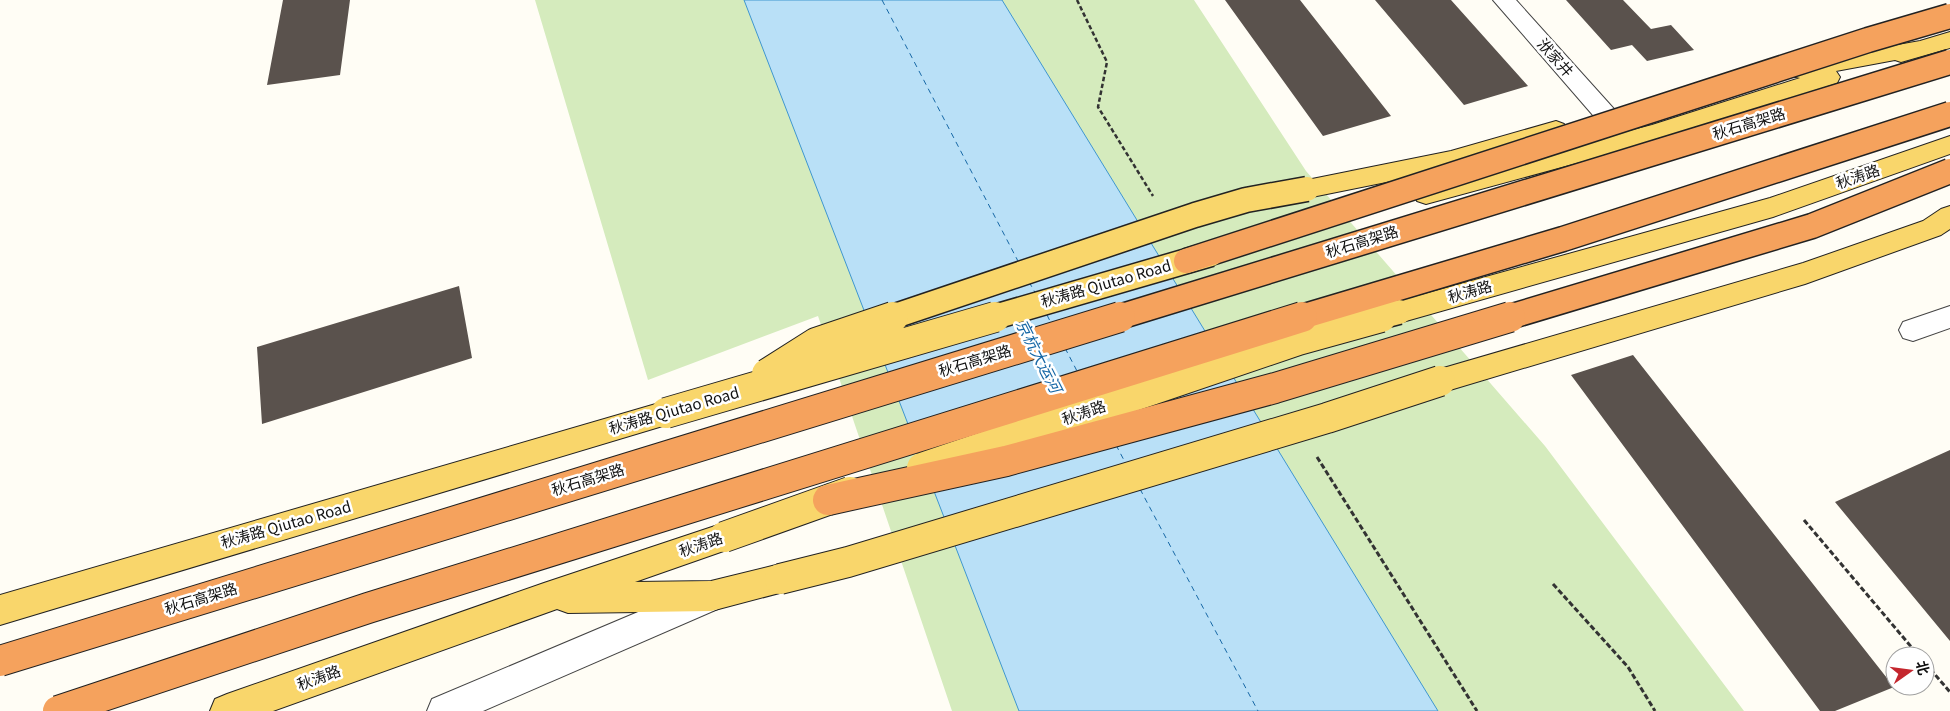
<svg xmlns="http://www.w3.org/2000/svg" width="1950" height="711" font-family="Georgia,'Noto Sans SC',serif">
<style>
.green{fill:#d5ebbd}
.water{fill:#b9e0f7;stroke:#3f96cf}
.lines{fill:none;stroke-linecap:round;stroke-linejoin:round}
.ferry{stroke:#1768a6;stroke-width:1;stroke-dasharray:5.5 4.5;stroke-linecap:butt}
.building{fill:#5a524d}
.minor-casing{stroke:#444;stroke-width:2}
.major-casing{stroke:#222;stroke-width:2}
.path-far1{stroke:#333;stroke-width:2.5;stroke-dasharray:4.5 2.5;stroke-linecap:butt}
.path{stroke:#333;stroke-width:3;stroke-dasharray:5.5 2.5;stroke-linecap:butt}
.minor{fill:#fff;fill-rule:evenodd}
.major{fill:#f9d66b;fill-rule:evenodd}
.major-bridge-far1-casing{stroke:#222;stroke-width:27;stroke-linecap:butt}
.major-bridge-casing{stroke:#222;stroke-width:32;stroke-linecap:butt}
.highway-bridge-far1-casing{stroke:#222;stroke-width:27;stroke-linecap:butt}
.highway-bridge-casing{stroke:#222;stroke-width:32;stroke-linecap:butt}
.major-bridge-far1{stroke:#f9d66b;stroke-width:24}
.major-bridge{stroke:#f9d66b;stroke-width:30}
.highway-bridge-far1{stroke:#f5a25d;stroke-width:24}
.highway-bridge{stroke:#f5a25d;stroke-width:30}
.labels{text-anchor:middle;stroke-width:5;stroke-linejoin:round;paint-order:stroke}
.street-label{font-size:15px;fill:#111;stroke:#fff}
.water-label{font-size:16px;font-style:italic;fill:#1768a6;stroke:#fff}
</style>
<rect width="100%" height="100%" fill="#fffdf5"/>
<path class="green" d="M535 0H1194L1306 171 1545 446 1744 711H952L818 316 648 380Z"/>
<path class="water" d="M744 0H1002L1438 711H1019Z"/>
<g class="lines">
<path class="ferry" d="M882 0 1019 263
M1029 282 1036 294
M1047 315 1051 323
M1065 348 1077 371
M1116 445 1126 464
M1140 489 1258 711"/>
</g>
<path class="building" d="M283 0H350L340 75 267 85Z
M1225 0H1300L1391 116 1323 136Z
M1375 0H1451L1528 86 1464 105Z
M1566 0H1623L1651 29 1671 25 1694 50 1647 61 1632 45 1611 50Z
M459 286 472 358 262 424 257 347Z
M1633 355 1894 687 1835 711H1820L1571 375Z
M1950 450V641L1835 502Z"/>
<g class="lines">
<g class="minor-casing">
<path id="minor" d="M1493 0H1516L1614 109 1618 115 1614 121 1606 124 1598 121Z
M1950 306V328L1913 341 1903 338 1899 330 1903 322Z
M709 582 720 586 725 597 720 608 483 711H427L432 699Z"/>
</g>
<g class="major-casing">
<path id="major" d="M1950 32V48L1901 62 1895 60 1836 71 1840 77 1837 83 1654 142 1426 204 1417 201 1414 194 1417 187 1426 184 1652 125 1800 78 1791 76 1788 70 1791 64 1920 41Z
M1556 121 1564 124 1568 130 1564 136 1451 169 1307 198 1298 196 1295 189 1298 182 1307 180 1451 151Z
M1950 136V154L1773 217 1399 323 1390 320 1386 312 1390 304 1399 301 1770 198Z
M1950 206V229L1941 235 1805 284 1440 393 1430 389 1426 381 1430 373 1440 369 1803 263 1923 221 1941 209Z
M666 401 676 404 680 413 676 422 666 425 0 625V595Z
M724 523 735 527 739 537 735 547 635 582 711 581 780 564 791 568 796 579 791 590 711 611 568 613 557 609 273 711H210L215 699 227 694 544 583Z"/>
</g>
<path class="path-far1" d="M1077 0 1107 62 1098 107 1153 196"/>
<path class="path" d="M1317 457 1477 711
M1804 520 1919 656
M1553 584 1628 667 1655 711
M1925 663 1950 692"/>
<use href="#minor" class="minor"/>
<use href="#major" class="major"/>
<g class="major-bridge-far1-casing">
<path id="major-bridge-far1" d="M889 318 1195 215 1246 200 1307 189
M991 318 1211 254
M1376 318 1399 312"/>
</g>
<g class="major-bridge-casing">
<path id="major-bridge" d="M767 374 816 343 893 317
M666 413 995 317
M922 468 1298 340 1381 317
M724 537 850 492
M780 579 848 562 1327 418 1440 381"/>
</g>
<g class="highway-bridge-far1-casing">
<path id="highway-bridge-far1" d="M1186 261 1868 40 1950 16
M1116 318 1950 62
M1298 318 1563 239 1950 114
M1506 318 1812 226 1950 171"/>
</g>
<g class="highway-bridge-casing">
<path id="highway-bridge" d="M828 500 1006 461 1275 388 1510 317
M0 661 1120 317
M58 711 368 608 1302 317"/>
</g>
<use href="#major-bridge-far1" class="major-bridge-far1"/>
<use href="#major-bridge" class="major-bridge"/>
<use href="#highway-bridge-far1" class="highway-bridge-far1"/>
<use href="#highway-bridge" class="highway-bridge"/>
</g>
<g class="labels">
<g class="street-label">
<text transform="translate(1555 58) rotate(48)" y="5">洑家井</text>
<text transform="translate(1749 124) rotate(-17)" y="5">秋石高架路</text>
<text transform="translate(1858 177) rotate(-19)" y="5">秋涛路</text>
<text transform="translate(1362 242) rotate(-17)" y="5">秋石高架路</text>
<text transform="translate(1106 284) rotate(-16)" y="5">秋涛路 Qiutao Road</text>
<text transform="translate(1470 292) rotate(-16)" y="5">秋涛路</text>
<text transform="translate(975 361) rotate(-17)" y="5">秋石高架路</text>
<text transform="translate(674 411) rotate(-16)" y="5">秋涛路 Qiutao Road</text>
<text transform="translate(1084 413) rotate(-19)" y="5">秋涛路</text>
<text transform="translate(588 480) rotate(-17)" y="5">秋石高架路</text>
<text transform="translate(286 525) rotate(-16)" y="5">秋涛路 Qiutao Road</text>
<text transform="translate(701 545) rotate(-19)" y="5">秋涛路</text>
<text transform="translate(201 599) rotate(-17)" y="5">秋石高架路</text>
<text transform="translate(319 678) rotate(-20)" y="5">秋涛路</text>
</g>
<g class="water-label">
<text transform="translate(1039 356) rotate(63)" y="6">京杭大运河</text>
</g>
</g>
<g transform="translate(1910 671) rotate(76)"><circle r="24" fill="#ffffff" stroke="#a0a0a0"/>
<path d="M0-4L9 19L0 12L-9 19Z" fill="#c4262e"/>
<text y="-8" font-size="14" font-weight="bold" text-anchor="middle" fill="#111111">北</text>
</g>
</svg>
